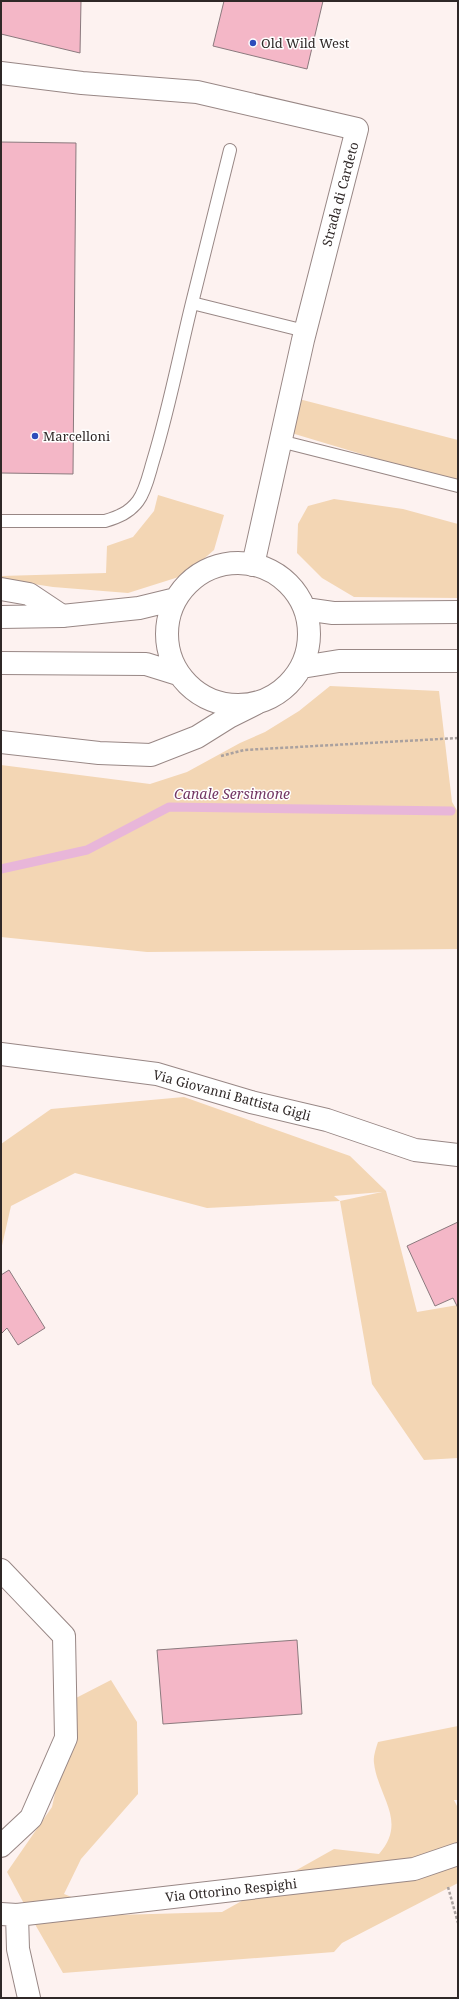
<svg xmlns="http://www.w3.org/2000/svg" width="459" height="1999" font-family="'Noto Serif',serif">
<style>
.green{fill:#f3d6b4;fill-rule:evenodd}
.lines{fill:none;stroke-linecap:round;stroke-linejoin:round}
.stream{stroke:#e8b6d9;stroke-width:9}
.building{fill:#f4b7c7;stroke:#8b7a7e}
.service-casing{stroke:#988785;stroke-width:14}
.minor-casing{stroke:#988785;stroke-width:24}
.secondary-casing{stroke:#988785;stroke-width:24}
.path{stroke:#aaa19f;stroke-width:2.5;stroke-dasharray:3 2;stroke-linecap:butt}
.service{stroke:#fff;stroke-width:12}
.minor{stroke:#fff;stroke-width:22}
.secondary{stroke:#fff;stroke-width:22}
.poi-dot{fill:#2f4bbb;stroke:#fff;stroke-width:1.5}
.labels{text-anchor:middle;stroke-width:3;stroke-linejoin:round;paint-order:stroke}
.poi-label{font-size:13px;fill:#2f2827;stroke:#fff;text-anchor:start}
.street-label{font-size:13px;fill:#2f2827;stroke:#fff}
.water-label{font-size:14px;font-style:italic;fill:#733764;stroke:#fff}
</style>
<rect width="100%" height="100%" fill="#fdf2f0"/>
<path class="green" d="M295 398 458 440V483L288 432Z
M158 495 224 515 214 550 185 575 128 593 53 587 1 579V576L106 573 107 546 133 537 154 511Z
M334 499 403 509 458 524V598L354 597 322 578 297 553 298 524 308 506Z
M330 686 439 691 452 802 458 812V949L147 952 1 937V765L150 784 187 772 240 743 265 732 299 711Z
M184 1097 350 1156 386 1191 417 1312 458 1305V1458L424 1460 372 1384 340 1201 207 1208 75 1173 11 1206 1 1250V1144L51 1109ZM382 1192 340 1201 334 1196Z
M111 1680 137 1722 138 1794 81 1859 64 1894 117 1915 222 1912 334 1849 379 1854C408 1821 378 1797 374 1763 373 1757 376 1748 378 1742L458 1726V1800H454L458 1808V1883L342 1943 334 1952 63 1973 36 1926 7 1872 52 1807 76 1698Z"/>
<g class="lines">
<path class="stream" d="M1 869 87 850 169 807 451 811"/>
</g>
<path class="building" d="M1 1H81L80 53 1 34Z
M224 1H323L307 69 213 46Z
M1 142 76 143 73 474 1 473Z
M458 1222V1308L453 1298 435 1306 407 1246Z
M9 1270 45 1328 18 1345 7 1328 1 1334V1275Z
M297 1640 302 1714 163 1724 157 1650Z"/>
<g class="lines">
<g class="service-casing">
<path id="service" d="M192 303 230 150
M280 441 458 486
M1 521H105C118 517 129 513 138 501 146 490 149 474 153 461 169 409 179 356 192 303L305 331"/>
</g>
<g class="minor-casing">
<path id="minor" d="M1 73 82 83 197 92 357 129 303 340 253 565
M1 589 29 594 62 616
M1 742 99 753 151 755 197 737 229 717 255 704
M1 1054 157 1074 251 1102 327 1120 415 1150 458 1155
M1 1570 64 1636 66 1738 31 1818 1 1846
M1 1914 17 1915 414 1869 458 1854
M17 1915 18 1949 29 1998"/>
</g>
<g class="secondary-casing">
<path id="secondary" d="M167 634a71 71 0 1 1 142 0a71 71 0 1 1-142 0Z
M305 609 333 613 458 612
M1 617 62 616 139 608 176 599
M1 663 146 664 178 674
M302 667 339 661H458"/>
</g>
<path class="path" d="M221 756 244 750 458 738
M448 1887 458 1923"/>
<use href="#service" class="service"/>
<use href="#minor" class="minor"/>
<use href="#secondary" class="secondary"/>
</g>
<g class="poi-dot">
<circle cx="253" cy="43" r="4"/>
<circle cx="35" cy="436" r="4"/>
</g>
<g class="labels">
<g class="poi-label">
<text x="261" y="48">Old Wild West</text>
<text x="43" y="441">Marcelloni</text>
</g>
<g class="street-label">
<text transform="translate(340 194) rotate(-75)" y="5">Strada di Cardeto</text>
<text transform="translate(232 1095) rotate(15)" y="5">Via Giovanni Battista Gigli</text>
<text transform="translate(231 1890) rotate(-6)" y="5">Via Ottorino Respighi</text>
</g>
<g class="water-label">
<text x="232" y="799">Canale Sersimone</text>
</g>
</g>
<rect width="459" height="1999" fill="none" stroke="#2f2827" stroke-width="4"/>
</svg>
